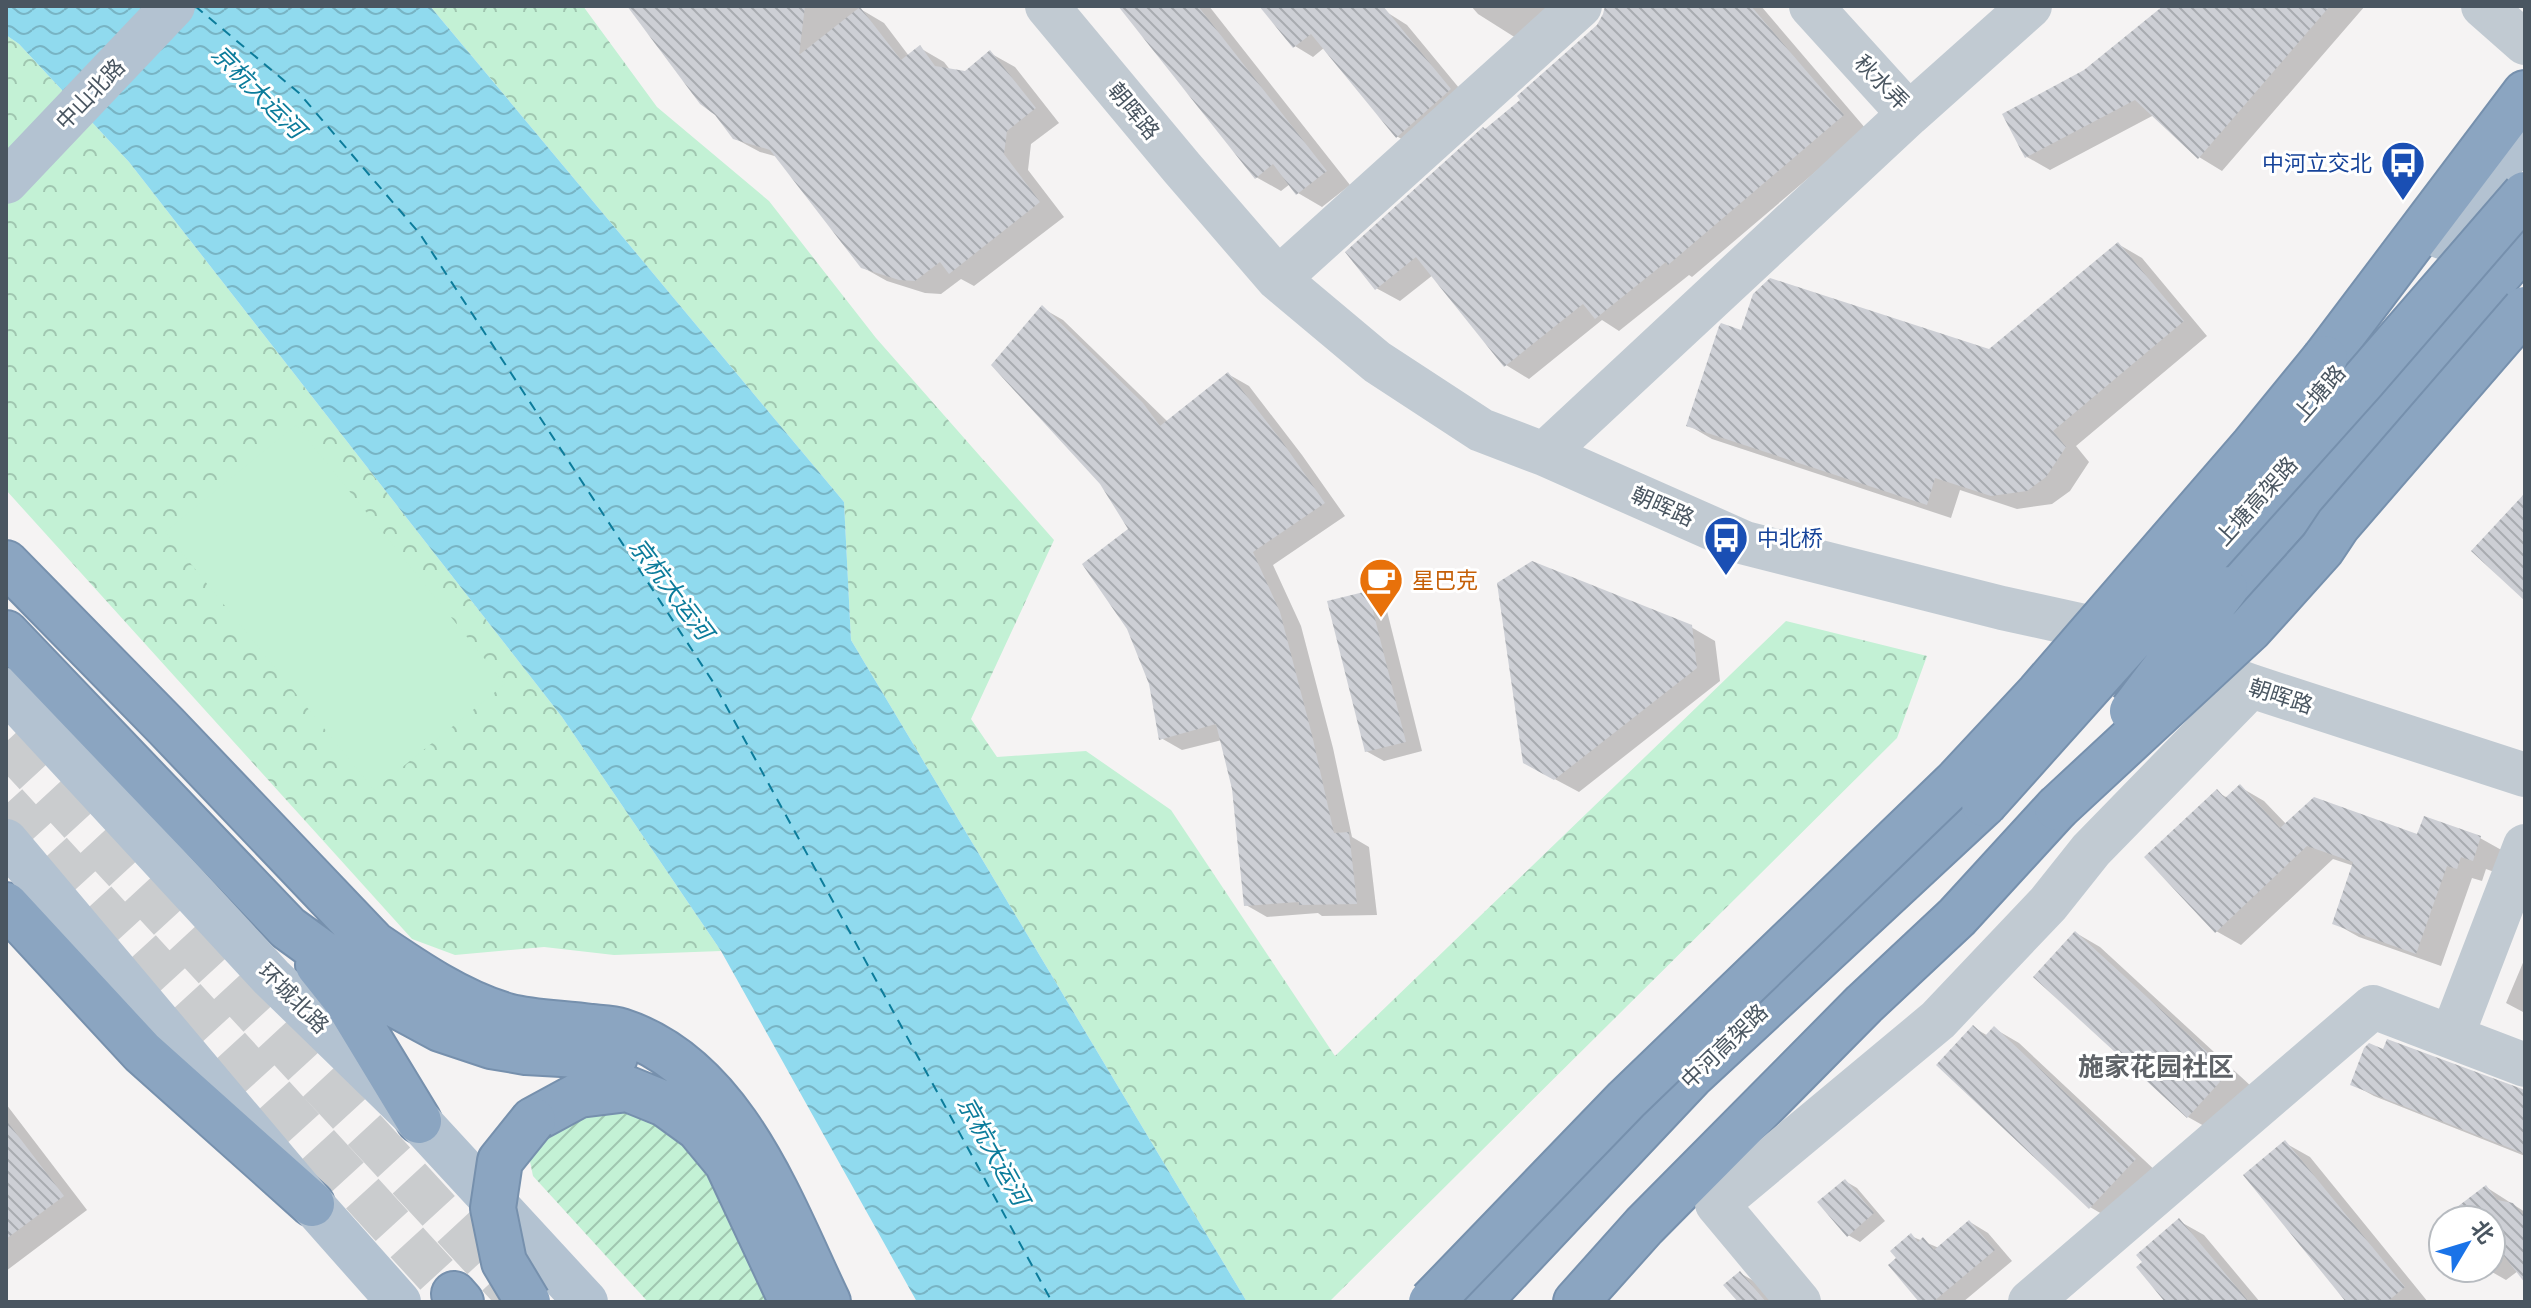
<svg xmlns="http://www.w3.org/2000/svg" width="2531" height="1308" font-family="'DejaVu Sans','Noto Sans SC',sans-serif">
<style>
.park{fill:url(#park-crowns)}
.garden{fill:url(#garden-furrows)}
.pitch{fill:#c3f1d5}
.water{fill:url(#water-waves)}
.shadow{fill:#0003}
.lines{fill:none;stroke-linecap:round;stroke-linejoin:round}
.ferry{stroke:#0c7c9b;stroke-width:2;stroke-dasharray:10 8;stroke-linecap:butt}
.building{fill:url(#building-back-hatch)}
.highway-tunnel{stroke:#caccce;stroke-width:44;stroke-dasharray:44 22;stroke-linecap:butt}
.highway-casing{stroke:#7690ad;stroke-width:48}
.minor{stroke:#c1cad2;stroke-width:44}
.major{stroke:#b3c2d1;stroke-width:44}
.highway{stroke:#8ba5c1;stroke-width:44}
.highway-bridge-casing{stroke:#7690ad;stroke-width:48;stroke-linecap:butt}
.highway-bridge{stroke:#8ba5c1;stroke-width:44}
.labels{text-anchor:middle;stroke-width:6;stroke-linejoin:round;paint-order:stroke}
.street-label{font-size:22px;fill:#4a5661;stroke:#fff}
.transit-label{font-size:22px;fill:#164399;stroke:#fff;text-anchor:end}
.food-label{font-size:22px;fill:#c56008;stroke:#fff;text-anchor:start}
.water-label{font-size:24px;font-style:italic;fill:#0c7c9b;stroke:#fff}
.quarter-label{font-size:26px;font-weight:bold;fill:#5f6368;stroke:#fff}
</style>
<defs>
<pattern id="park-crowns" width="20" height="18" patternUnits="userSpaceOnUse" patternTransform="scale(2)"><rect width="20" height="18" fill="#c3f1d5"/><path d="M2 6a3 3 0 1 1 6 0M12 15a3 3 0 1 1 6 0" fill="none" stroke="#a0c6b0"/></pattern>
<pattern id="garden-furrows" width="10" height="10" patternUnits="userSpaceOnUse" patternTransform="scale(2)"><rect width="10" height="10" fill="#c3f1d5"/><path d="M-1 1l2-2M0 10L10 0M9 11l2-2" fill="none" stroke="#a0c6b0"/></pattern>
<pattern id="water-waves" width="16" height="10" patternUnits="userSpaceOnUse" patternTransform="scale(2)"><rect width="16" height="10" fill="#90daee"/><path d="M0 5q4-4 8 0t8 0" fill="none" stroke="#78b4c4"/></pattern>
<pattern id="building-back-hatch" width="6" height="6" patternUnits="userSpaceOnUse" patternTransform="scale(2)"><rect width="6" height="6" fill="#cdcfd5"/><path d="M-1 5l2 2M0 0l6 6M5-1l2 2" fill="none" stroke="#a8abb0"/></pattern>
</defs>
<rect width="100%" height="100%" fill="#f5f3f3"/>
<path class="park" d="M430 6H583L657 107 769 201 876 338 1054 540 971 719 997 757 1086 751 1171 810 1335 1056 1786 621 1927 656 1897 738 1329 1302H1247L851 640 844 502Z
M6 35 19 44 129 162 562 717 721 951 614 955 544 947 455 955 412 939 6 490Z"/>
<path class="garden" d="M578 1084 685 1135 782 1302H648L533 1176 526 1142Z"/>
<path class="pitch" d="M296 425 505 684 374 790 165 532Z"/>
<path class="water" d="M6 6H430L844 502 851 640 1247 1302H917L721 951 562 717 129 162 19 44 6 35Z"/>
<path class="shadow" d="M630 6H859L862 10 884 23 909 56 920 48 944 62 951 71 965 73 990 53 1015 67 1059 123 1031 144 1028 170 1064 217 974 286 961 279 941 294 925 293 887 281 862 267 778 157 760 152 734 138Z
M1121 6H1209L1350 185 1322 207 1298 193 1290 184 1281 191 1256 177Z
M1261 6H1377L1407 25 1469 100 1416 147 1398 137 1325 47 1313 57 1295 46Z
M1471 6H1555L1516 38 1478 14Z
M1608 6H1761L1866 129 1692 277 1689 275 1619 331 1602 320 1529 379 1506 365 1433 275 1400 301 1376 288 1485 131 1523 100 1598 26Z
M2167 6H2365L2222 171 2199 157 2154 115 2050 170 2027 157 2085 72Z
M2118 244 2142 258 2207 336 2076 446 2089 462 2070 491 2052 504 2017 509 1960 490 1951 518 1712 439 1688 425 1742 332 1989 352Z
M1042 308 1063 320 1168 422 1228 374 1249 386 1302 455 1345 516 1273 565 1301 626 1333 748 1352 837 1369 847 1377 915 1322 916 1318 913 1267 917 1246 905 1234 789 1222 740 1182 750 1161 738 1131 530Z
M1368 593 1385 603 1422 751 1384 761 1366 751Z
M1691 627 1715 641 1720 681 1579 792 1549 776Z
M2240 787 2264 801 2287 825 2419 837 2425 818 2480 838 2505 852 2497 873 2486 869 2482 881 2472 878 2441 966 2359 937 2334 923 2354 866 2333 859 2241 945 2216 931 2217 792 2228 798Z
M2076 933 2100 947 2252 1087 2213 1131 2188 1117 2036 977Z
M2525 958V1013L2506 1003Z
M1973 1027 1988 1036 1995 1029 2019 1043 2159 1174 2114 1221 2090 1207Z
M2352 1084 2525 1094V1156L2374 1096Z
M6 1104 87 1210 6 1271Z
M2285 1143 2310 1157 2428 1302H2349Z
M1845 1181 1857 1188 1885 1221 1860 1242 1848 1235Z
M2486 1187 2525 1212V1280L2518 1271 2506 1280 2485 1268H2491V1220H2458Z
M2179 1221 2204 1235 2260 1302H2170Z
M1970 1222 1988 1233 2012 1261 1963 1302H1922L1911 1236 1939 1248Z
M1740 1273 1759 1284 1775 1302H1740Z"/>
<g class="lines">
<path class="ferry" d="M195 6 299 93 420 234 713 682 1052 1302"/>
</g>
<path class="building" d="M627 6H805L799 55 860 7 901 60 920 45 935 66 965 71 990 50 1036 108 1007 131 1004 154 1040 202 949 274 940 262 915 281 899 280 861 268 770 150 733 139 715 115 700 104Z
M1118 6H1198L1327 171 1296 195 1273 164 1255 179Z
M1259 6H1383L1451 89 1396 138 1311 34 1293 48Z
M1605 6H1751L1844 115 1668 265 1666 262 1595 319 1583 304 1504 367 1416 257 1375 290 1345 252 1483 127 1485 129 1520 100 1517 96 1597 25 1603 14Z
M2163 6H2330L2198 159 2135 100 2025 158 2002 114 2084 70Z
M2118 242 2184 321 2053 431 2066 447 2046 477 2027 491 1991 496 1935 478 1927 505 1686 426 1719 326 1721 323 1741 330 1753 294 1770 278 1989 349Z
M1042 305 1143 403 1160 426 1228 372 1281 440 1325 503 1253 552 1280 612 1312 735 1334 833 1349 832 1357 904 1299 905V902L1244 906 1232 789 1216 724 1159 740 1149 684 1127 629 1082 564 1128 529 1100 484 991 365Z
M2525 493V601L2471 551Z
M1532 561 1692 625 1697 668 1554 780 1523 763 1497 583Z
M1368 591 1406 742 1365 752 1327 601Z
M2240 784 2280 828 2314 797 2417 834 2424 816 2481 836 2473 861 2461 857 2457 869 2447 866 2416 954 2332 924 2353 862 2307 846 2215 933 2144 857 2217 789 2225 798Z
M2075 931 2229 1072 2187 1118 2033 977Z
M1973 1025 1985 1036 1994 1026 2136 1159 2089 1209 1936 1065Z
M2387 1039 2525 1090V1154L2350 1085 2364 1048 2369 1043 2383 1049Z
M6 1120 64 1196 6 1239Z
M2285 1140 2405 1287 2387 1302H2346L2243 1175Z
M1845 1179 1874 1213 1847 1237 1817 1202Z
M2486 1185 2497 1200 2513 1203 2525 1217V1283L2501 1252 2491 1260V1220H2440Z
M2179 1218 2249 1302H2165L2136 1267 2142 1262 2136 1255Z
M1969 1220 1995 1250 1933 1302H1919L1888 1265 1896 1258 1890 1251 1911 1233 1918 1242 1923 1237 1934 1250Z
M1740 1271 1766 1302H1738L1723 1285Z"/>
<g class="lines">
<path class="highway-tunnel" d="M6 742 521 1300
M6 804 454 1294"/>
<g class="highway-casing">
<path id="highway" d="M2325 358 2525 93
M6 563 166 726 374 944C415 972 459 1002 507 1016 533 1023 564 1023 591 1027 601 1028 612 1028 621 1031 734 1068 781 1204 828 1302
M2225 589 2394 398 2525 244
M6 633 288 928 390 1002 440 1029 491 1046 526 1052 615 1057
M6 905 142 1052 312 1204
M318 965 345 999 419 1121
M533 1120 579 1095 628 1089 665 1104 698 1128 727 1163 792 1302
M454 1294 461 1302
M1478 1302 1691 1076 1984 804
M1576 1302 1644 1226 1864 1004 1957 917 2057 808"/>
</g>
<path class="minor" d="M1047 6 1182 168 1278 279 1377 362 1481 430 1544 454 1745 543 2002 608 2084 626 2251 686 2525 775
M1811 6 1909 114 2030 6
M2483 6 2525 43
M1278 279 1580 6
M1544 454 1909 114
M2452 1036 2525 846
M1799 1302 1717 1204 1938 1020 2048 904 2091 850 2251 686
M2030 1302 2373 1007 2525 1065"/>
<path class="major" d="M6 182 173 6
M2442 237 2525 133
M6 690 271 977 419 1121 586 1302
M6 841 312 1204 399 1302"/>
<use href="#highway" class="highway"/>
<g class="highway-bridge-casing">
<path id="highway-bridge" d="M2132 711 2225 589
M1984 804 2363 381 2525 194
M2057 808 2250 629 2322 549 2338 525 2525 309
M528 1302 504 1262 493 1208 500 1161 533 1120
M1431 1302 1626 1100 1957 781 2039 693 2253 446 2325 358"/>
</g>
<use href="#highway-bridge" class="highway-bridge"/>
</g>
<defs>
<g id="bus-pin" transform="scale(2.3)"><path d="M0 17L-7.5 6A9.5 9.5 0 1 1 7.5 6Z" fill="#1a4fb4" stroke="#fff"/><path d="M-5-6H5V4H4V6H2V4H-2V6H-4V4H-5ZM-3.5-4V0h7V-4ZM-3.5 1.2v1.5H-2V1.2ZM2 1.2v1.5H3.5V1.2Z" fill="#fff"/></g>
<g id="cafe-pin" transform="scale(2.3)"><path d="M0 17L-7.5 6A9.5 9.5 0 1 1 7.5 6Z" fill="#e8710a" stroke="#fff"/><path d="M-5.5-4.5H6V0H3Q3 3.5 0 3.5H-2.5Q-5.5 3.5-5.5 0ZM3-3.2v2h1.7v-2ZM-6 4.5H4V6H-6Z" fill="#fff"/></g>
</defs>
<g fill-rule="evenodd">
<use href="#bus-pin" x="2403" y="163"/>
<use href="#bus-pin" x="1726" y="538"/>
<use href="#cafe-pin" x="1381" y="580"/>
</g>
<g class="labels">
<g class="street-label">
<text transform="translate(1882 82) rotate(45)" y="8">秋水弄</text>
<text transform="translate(90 94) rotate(-46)" y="8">中山北路</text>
<text transform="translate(1134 111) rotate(50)" y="8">朝晖路</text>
<text transform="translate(2319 393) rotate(-49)" y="8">上塘路</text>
<text transform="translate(2256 501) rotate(-48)" y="8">上塘高架路</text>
<text transform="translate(1663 506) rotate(24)" y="8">朝晖路</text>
<text transform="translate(2281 696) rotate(18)" y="8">朝晖路</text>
<text transform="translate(294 998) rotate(45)" y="8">环城北路</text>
<text transform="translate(1724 1046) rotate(-44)" y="8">中河高架路</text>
</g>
<g class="transit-label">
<text x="2372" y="171">中河立交北</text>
<text x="1757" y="546" text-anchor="start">中北桥</text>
</g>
<g class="food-label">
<text x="1412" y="588">星巴克</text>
</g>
<g class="water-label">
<text transform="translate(258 92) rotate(45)" y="8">京杭大运河</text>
<text transform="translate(671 589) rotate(53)" y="8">京杭大运河</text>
<text transform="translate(993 1151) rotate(61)" y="8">京杭大运河</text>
</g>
<g class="quarter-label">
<text x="2156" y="1076">施家花园社区</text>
</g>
</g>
<rect width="2531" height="1308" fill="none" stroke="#4a5661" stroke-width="16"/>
<g transform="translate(2467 1244) rotate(52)"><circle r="38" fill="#ffffff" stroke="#b7bbc0" stroke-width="2"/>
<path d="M0-6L14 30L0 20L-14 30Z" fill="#1a73e8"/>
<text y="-12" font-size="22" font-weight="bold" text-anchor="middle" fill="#4a5661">北</text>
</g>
</svg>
